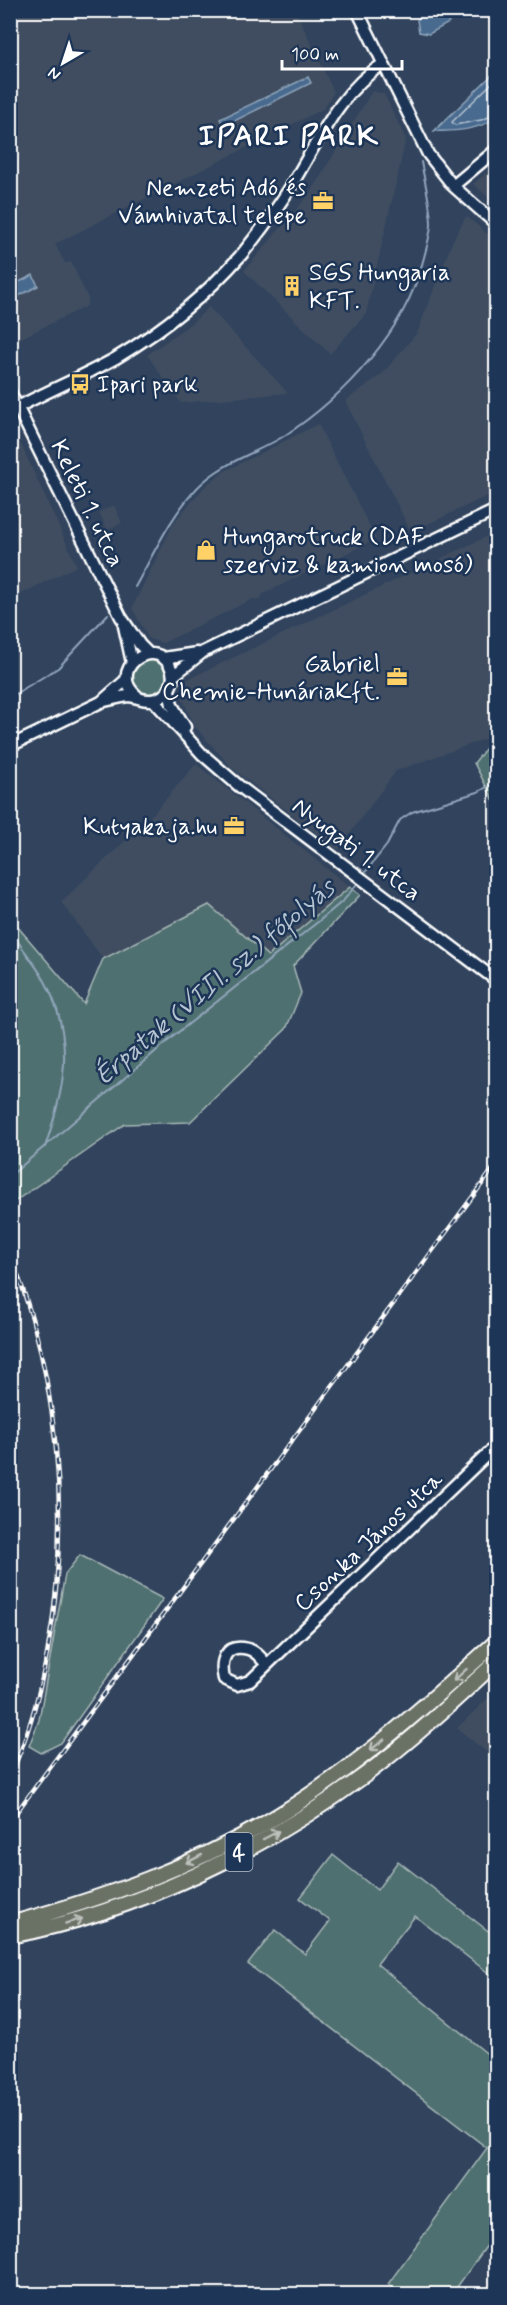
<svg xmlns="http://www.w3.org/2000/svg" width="507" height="2305" font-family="Mynerve,sans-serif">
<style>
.built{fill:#3f4d61}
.green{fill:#507070;stroke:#a8b8b8;stroke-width:1.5}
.water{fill:#486b8f;stroke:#91a6bc;stroke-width:1.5}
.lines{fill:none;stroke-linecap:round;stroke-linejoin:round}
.shore{stroke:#b6c4d2;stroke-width:1.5}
.stream{stroke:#91a6bc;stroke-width:2}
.minor-casing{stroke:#fff;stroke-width:15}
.major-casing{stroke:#fff;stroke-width:18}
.minor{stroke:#1d3557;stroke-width:10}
.major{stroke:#6a7165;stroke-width:14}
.rail-casing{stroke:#fff;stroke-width:4.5}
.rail{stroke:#1d3557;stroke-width:2;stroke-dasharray:7;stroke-linecap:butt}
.oneway{stroke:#bcbfba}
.labels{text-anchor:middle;stroke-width:5;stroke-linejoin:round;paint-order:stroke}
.shield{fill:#1d3557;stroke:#bbc2cd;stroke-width:1.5}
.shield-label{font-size:22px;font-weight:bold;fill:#fff}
.poi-label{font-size:24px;fill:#fff;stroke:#1d3557;text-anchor:end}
.street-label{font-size:24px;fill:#fff;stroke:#1d3557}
.water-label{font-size:26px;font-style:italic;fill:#b6c4d2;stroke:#1d3557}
.district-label{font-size:30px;font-weight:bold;letter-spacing:1.5px;fill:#fff;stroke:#1d3557}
</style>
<rect width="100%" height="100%" fill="#31435d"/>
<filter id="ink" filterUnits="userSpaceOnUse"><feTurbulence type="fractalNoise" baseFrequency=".0167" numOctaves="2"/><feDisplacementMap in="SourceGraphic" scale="12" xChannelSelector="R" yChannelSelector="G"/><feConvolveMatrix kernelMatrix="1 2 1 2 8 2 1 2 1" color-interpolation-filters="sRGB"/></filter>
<g filter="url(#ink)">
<path class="built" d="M11 11H296L334 92 323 109 55 244 65 263 71 262 88 298 87 306 11 343Z
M372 91 384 94 406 139 366 314 330 354 244 271 311 192Z
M496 165V204L473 184Z
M466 216 496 241V492L411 532 345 401 382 374 417 333 453 240Z
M209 307 288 393 181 403 147 355 194 321Z
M11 423 77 566 11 599H10Z
M318 424 376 539 263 594 261 600 253 599 163 643 149 639 132 608 174 522 206 485 225 471Z
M114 505 122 523 107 530 99 512Z
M496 532V735L396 771 338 850 233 769 195 727 183 700 182 682Z
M196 764 350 887 268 956 209 905 103 959 61 902 150 817Z
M496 1690V1760L457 1728Z"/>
<path class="green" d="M132 677a18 18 0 1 1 36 0a18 18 0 1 1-36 0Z
M496 740V801H494L474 763 490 743Z
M350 887 360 895 293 966 301 993 286 1029 190 1122 125 1124 11 1204V919L84 1004 103 959 209 905 268 956Z
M80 1555 163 1599 61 1743 41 1753 29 1746 39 1720 65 1574Z
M333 1855 377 1890 398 1861 496 1937V1979L415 1916 377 1964 496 2061V2233L452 2294H402L388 2284 487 2148 248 1964 275 1930 305 1954 330 1921 300 1898Z"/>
<path class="water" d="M424 11V10L460 11 447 24 429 34 419 32 417 20Z
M496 71V118C478 130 456 132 434 131Z
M308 77 311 83 224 126 220 119Z
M33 275 38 286 11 300V286Z"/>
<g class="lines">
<path class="shore" d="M496 79 452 122 455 125 481 120 496 114"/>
<path class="stream" d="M135 587C154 553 171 515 198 487 222 462 255 454 284 436 344 397 405 331 423 261 426 250 430 237 431 225 431 205 425 183 421 162
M10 697 58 668 108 614
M363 875 387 845 400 820 412 812 478 792 496 782
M10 929C21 949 38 966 48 987 75 1043 64 1091 45 1147
M10 1176 176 1034 319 921 344 900 360 880"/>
<g class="minor-casing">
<path id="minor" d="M357 10 428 154 453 186 496 224
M453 186 496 150
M10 392 121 617 140 645 149 654
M18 407C50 390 84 376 116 358 163 330 206 295 242 254 258 234 274 213 288 191 315 148 338 92 383 64
M124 626 132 663
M163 658 197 653
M173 676 203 652 496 510
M169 690 172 705 185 727
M153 700 202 754 239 786 496 980
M101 702C110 700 119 697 128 696 136 696 142 701 151 700 167 699 178 681 170 666 153 635 106 671 137 696
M10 746 101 702 127 679
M267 1665C262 1659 256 1651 248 1649 224 1643 220 1662 224 1679L237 1685 250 1681 496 1446"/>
</g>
<g class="major-casing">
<path id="major" d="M10 1924C104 1898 196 1866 279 1815 358 1766 428 1704 496 1642
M10 1936C138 1911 260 1852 365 1775 411 1741 454 1701 496 1662"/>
</g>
<use href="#minor" class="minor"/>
<use href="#major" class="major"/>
<g class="rail-casing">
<path id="rail" d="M10 1255C74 1408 77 1625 10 1777
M10 1821 496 1165"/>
</g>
<use href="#rail" class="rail"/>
</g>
<defs><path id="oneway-shaft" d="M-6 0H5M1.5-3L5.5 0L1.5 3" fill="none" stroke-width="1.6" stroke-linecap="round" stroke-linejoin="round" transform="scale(1.5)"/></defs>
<g class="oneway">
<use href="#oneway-shaft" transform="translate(460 1675) rotate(138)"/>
<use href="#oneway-shaft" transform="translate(377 1745) rotate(142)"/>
<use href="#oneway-shaft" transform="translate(271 1835) rotate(-28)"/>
<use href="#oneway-shaft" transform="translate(194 1859) rotate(153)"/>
<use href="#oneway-shaft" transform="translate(74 1921) rotate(-16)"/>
</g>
</g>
<defs>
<g id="office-bare" transform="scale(1.62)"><path d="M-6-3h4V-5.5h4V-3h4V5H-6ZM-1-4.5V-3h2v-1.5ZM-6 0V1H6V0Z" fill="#ffd166" stroke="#1d3557" stroke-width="2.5" paint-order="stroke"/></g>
<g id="building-bare" transform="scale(1.62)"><path d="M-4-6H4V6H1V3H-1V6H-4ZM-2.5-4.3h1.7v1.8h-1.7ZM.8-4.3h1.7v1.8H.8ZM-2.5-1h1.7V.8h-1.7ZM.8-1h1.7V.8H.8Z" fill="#ffd166" stroke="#1d3557" stroke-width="2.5" paint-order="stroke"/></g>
<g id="bus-bare" transform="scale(1.62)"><path d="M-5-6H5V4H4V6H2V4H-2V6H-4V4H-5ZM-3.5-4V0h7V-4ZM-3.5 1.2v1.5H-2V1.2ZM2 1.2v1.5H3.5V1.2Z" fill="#ffd166" stroke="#1d3557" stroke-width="2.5" paint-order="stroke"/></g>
<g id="shop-bare" transform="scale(1.62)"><path d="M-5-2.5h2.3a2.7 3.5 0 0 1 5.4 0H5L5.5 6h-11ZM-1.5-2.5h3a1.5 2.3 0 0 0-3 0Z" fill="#ffd166" stroke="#1d3557" stroke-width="2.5" paint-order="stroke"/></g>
</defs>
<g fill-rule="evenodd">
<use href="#office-bare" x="323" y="201"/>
<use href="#building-bare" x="292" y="286"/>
<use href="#bus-bare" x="80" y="384"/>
<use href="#shop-bare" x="206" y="550"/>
<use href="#office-bare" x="397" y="677"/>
<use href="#office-bare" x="234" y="826"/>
</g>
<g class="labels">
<rect class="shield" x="225.5" y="1833" width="27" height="38" rx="4.5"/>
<g class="shield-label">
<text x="239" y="1860">4</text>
</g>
<g class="poi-label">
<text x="306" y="195">Nemzeti Adó és<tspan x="306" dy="28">Vámhivatal telepe</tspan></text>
<text x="309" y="280" text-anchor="start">SGS Hungaria<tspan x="309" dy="28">KFT.</tspan></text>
<text x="97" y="392" text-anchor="start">Ipari park</text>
<text x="223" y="544" text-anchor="start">Hungarotruck (DAF<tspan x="223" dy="28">szerviz &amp; kamion mosó)</tspan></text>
<text x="380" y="671">Gabriel<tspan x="380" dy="28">Chemie-HunáriaKft.</tspan></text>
<text x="217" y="834">Kutyakaja.hu</text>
</g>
<g class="street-label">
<text transform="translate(88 503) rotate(64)" y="8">Keleti 1. utca</text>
<text transform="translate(357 849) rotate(37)" y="8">Nyugati 1. utca</text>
<text transform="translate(368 1541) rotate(-43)" y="8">Csonka János utca</text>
</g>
<g class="water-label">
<text transform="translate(214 981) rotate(-40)" y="9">Érpatak (VIII. sz.) főfolyás</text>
</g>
<g class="district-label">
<text x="289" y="145">IPARI PARK</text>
</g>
</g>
<rect width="507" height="2305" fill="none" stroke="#1d3557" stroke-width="36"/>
<rect x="18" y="18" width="471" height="2269" fill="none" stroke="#fff" stroke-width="2" filter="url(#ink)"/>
<g transform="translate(63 63) rotate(219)" stroke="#1d3557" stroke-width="4.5" paint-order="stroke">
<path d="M0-4.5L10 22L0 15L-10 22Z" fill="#ffffff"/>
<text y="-9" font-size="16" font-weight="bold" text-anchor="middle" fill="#ffffff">N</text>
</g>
<path d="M282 60v9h120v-9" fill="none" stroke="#ffffff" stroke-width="3"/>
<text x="291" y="60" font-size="18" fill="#ffffff" stroke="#1d3557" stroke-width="4.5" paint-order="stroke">100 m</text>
</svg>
